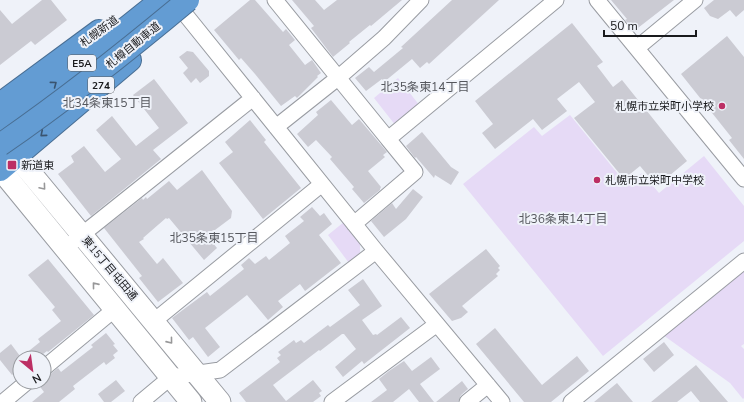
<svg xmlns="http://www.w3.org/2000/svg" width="744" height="402" font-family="'Nunito Sans','Noto Sans JP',sans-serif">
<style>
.green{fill:#e6daf6}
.building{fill:#cbcbd3}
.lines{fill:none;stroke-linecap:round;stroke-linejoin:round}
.street-casing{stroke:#999ca2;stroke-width:17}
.secondary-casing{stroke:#999ca2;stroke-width:23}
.highway-casing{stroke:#496e93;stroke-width:24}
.street{stroke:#fff;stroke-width:15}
.secondary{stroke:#fff;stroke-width:21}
.highway{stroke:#639cd3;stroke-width:22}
.highway-bridge-casing{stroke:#496e93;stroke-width:24;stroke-linecap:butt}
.highway-bridge{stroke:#639cd3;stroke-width:22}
.oneway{stroke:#3a546f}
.oneway2{stroke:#989899}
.poi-dot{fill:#bc2f64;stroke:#eff2f9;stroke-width:1.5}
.labels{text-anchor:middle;stroke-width:4;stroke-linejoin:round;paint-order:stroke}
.shield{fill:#eff2f9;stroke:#595b5f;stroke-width:1}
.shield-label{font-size:10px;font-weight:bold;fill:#191a1d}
.street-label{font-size:11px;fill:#191a1d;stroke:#eff2f9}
.poi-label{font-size:11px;fill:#191a1d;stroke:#eff2f9;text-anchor:start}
.neighbourhood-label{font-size:12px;fill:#55575d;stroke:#eff2f9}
</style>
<rect width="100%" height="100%" fill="#eff2f9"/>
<path class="green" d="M398 78 420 106 396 126 374 98Z
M570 115 627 185 642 173 659 193 704 156 744 206V241L603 356 463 184 534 127 542 136Z
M344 222 360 243V253L349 263 328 235Z
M744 270V344L741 346 744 349V398L743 399 730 383 663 335Z"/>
<path class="building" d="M42 0H51L67 20 35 45 31 41 0 65V10L12 24Z
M250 0H255L283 32 286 29 295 40 289 45 305 65 312 60 321 73 317 76 318 77 297 98 295 96 281 106 255 74 241 58 239 60 214 30Z
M292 0H315L324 10 337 0H402L371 26 370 25 349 42 350 43 333 57 311 28 314 26Z
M452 0H499L429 64 427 62 420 68 412 59 384 82 382 79 366 91 355 78 369 67 374 72 403 48 401 47Z
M611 0H674L634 31 625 20 627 19Z
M714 0H744V10L736 17 730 10 718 19 710 16 704 8Z
M572 23 603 62 597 66 613 87 622 80 687 161 657 186 640 166 624 179 574 118 595 102 579 82 557 99 567 111 542 130 533 119 495 149 482 133 493 124 475 101Z
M727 36 744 57V159L729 140 732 138 681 74Z
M187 51 193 52 209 71V76L200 83 196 78 191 83 183 73 188 68 179 57Z
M154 79 188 123 153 150 161 159 91 216 58 174 74 162 71 156 84 146 105 172 121 159 96 130 112 116 136 146 159 128 133 95Z
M331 100 352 125 359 119 387 152 383 155 385 157 368 171 381 187 380 189V190L364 203 352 189 354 187 330 159 332 157 316 140 308 147 297 134 318 115 316 112Z
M250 120 266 140 264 142 301 188 263 219 219 163 233 152 225 142Z
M422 132 451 167 459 172 451 185 435 175 434 178 416 157 415 158 406 146Z
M202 170 232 211 231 218 207 236 217 248 204 260 169 218 167 219 166 218 143 238 144 239 139 242 157 264 163 258 183 283 158 302 139 278 142 276 104 228 142 198 143 200 146 197 147 199 169 181 177 190Z
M413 189 423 197 406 219 384 237 371 221 392 203 396 209Z
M312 207 320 216 324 213 332 224 319 235 341 263 305 291 300 284 278 301 283 307 268 320 247 295 205 328 220 347 208 357 193 337 189 340 172 318 207 292 210 296 244 269 241 265 249 258 255 264 266 256 269 260 290 243 285 236 304 221 300 217Z
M486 249 500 266 498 268 500 270 496 274 498 276 462 306 468 312 461 318 452 321 429 294Z
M48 259 94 315 48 352 47 351 38 358H20V369L12 375 0 360V353L11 344 20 356V358L40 342 38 339 61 321 52 310 55 307 28 275Z
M363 279 382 306 362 320 373 335 376 334 377 335 401 317 410 328 364 364 362 361 343 377 335 367 356 349 344 334H342L320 351 319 350 273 385 286 401 313 380 322 391 319 393 321 396 313 402H246L239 393 280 362 277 358 281 355 278 352 294 340 296 343 301 340 304 343 328 325 330 327 360 305 348 290Z
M495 328 542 385 577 356 589 371 551 402H524L476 344Z
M106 333 115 344 113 345 118 351 113 355 115 358 106 365 104 362 73 386 75 389 59 402H32L44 392 38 384 41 382H44V379L58 368 61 372 93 347 91 345Z
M664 342 674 355 654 372 643 359Z
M431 357 440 369 420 384 434 402H419L409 389 393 402H371L387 390 379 379 389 371 404 361 412 371Z
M696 365 728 402H700L691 391 677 402H651Z
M116 380 125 391 111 402H104L98 394Z
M462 381 468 389 461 395 458 402H436Z
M617 383 633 402H594Z"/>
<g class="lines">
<g class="street-casing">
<path id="street" d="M275 0 388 139
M597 0 744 179
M185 14 376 251 502 402
M637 48 695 0
M276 127 339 77 384 38 421 0
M354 224 415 172 388 139 556 0
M74 241 253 98
M154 321 322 184
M44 368 115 309
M3 402 27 382
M141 402 171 377 220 370 376 251
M332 402 437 324
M467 402 488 385
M571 402 744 261"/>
</g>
<g class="secondary-casing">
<path id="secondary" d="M5 142 220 402
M0 169 191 402"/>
</g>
<g class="highway-casing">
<path id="highway" d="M0 104 99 31
M0 123C55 84 108 43 161 0
M0 170 130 60"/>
</g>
<use href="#street" class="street"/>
<use href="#secondary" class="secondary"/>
<use href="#highway" class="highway"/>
<g class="highway-bridge-casing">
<path id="highway-bridge" d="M0 145C65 100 127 51 188 0"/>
</g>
<use href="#highway-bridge" class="highway-bridge"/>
</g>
<defs><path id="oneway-chevron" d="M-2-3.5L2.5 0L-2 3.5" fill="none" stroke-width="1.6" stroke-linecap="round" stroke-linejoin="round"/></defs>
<g class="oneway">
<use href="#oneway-chevron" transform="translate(54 84) rotate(-37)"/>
<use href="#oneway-chevron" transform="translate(43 134) rotate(140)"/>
</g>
<g class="oneway2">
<use href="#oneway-chevron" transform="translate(43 187) rotate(50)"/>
<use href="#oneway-chevron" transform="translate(95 285) rotate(-129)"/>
<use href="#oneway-chevron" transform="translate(170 341) rotate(51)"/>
</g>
<g class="poi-dot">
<circle cx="722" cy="106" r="4"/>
<rect x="7" y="160" width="10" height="10" rx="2"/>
<circle cx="597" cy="180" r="4"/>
</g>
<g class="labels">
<g class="shield">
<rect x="68" y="55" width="28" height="16" rx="3"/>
<rect x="88" y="77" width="26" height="16" rx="3"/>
</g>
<g class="shield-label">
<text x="82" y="67">E5A</text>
<text x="101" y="89">274</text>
</g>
<g class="street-label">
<text transform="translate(99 31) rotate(-36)" y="4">札幌新道</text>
<text transform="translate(133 45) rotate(-39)" y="4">札樽自動車道</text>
<text transform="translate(110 268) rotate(50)" y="4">東15丁目屯田通</text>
</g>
<g class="poi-label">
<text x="714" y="110" text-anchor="end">札幌市立栄町小学校</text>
<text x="21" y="169">新道東</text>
<text x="605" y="184">札幌市立栄町中学校</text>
</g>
<g class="neighbourhood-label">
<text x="425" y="91">北35条東14丁目</text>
<text x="107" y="107">北34条東15丁目</text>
<text x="563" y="223">北36条東14丁目</text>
<text x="214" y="242">北35条東15丁目</text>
</g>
</g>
<g transform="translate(32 370) rotate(151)"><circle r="19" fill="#eff2f9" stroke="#999ca1"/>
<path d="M0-3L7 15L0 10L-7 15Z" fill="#bc2f64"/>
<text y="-6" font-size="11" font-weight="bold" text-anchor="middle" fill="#191a1d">N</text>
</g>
<path d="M604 30v6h92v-6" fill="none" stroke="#191a1d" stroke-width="2"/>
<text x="610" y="30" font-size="12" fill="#191a1d" stroke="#eff2f9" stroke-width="3" paint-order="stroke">50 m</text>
</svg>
